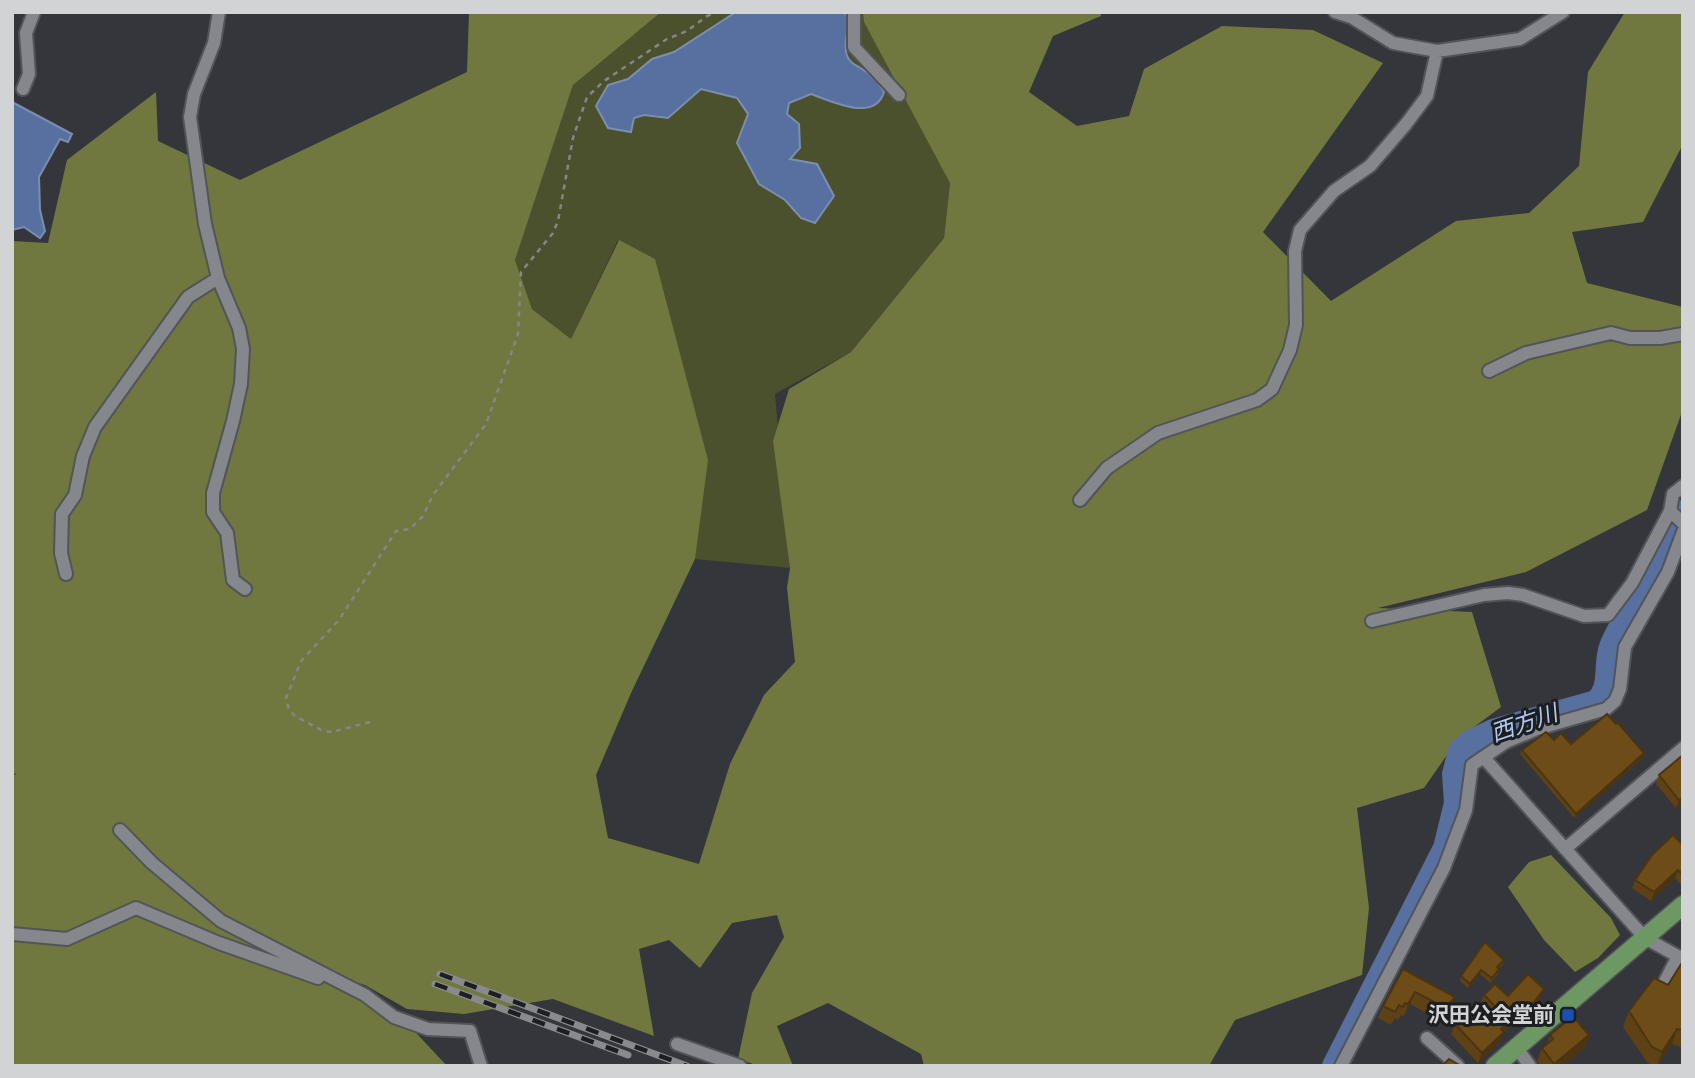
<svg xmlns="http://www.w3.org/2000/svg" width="1695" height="1078" font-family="'Exo 2','Noto Sans JP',sans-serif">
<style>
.green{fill:#4b512c}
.forest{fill:#70783f}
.water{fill:#57709f;stroke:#7c8eaf;stroke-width:2}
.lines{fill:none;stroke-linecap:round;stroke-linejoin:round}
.river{stroke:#57709f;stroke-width:24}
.minor-casing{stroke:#525458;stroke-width:16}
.major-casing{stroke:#525458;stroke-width:21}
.path{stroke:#85868a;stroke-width:2.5;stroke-dasharray:5 5;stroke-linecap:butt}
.minor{stroke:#85878c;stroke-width:12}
.major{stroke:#6d9863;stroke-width:18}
.rail-casing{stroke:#888a8d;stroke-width:7}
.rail{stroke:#1d1e20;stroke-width:4.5;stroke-dasharray:13;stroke-linecap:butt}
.wall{fill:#5e4115}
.shaded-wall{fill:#4c3511}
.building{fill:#6d4c18;stroke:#4c3511;stroke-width:2}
.transit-dot{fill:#1a4fb4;stroke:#1d1e20;stroke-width:2.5}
.labels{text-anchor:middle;stroke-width:6;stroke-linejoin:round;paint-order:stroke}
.poi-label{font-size:21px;font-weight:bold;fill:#d1d3d5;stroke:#1d1e20;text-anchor:end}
.water-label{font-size:23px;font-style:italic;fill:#b0c7f2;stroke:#1d1e20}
</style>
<rect width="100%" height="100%" fill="#35363b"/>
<path class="green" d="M649 12H868L950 183 944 238 851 352 775 394 790 568 695 559 701 433 618 240 571 339 532 309 515 260 573 85Z"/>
<path class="forest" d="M469 12H661L573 85 515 260 532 309 571 339 619 240 655 259 708 460 695 559 631 693 596 775 608 838 699 864 730 764 764 695 795 662 787 588 790 568 773 441 789 389 851 352 944 238 950 183 864 22 863 12H1101V16L1053 36 1029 92 1077 126 1129 116 1144 69 1222 26 1313 30 1383 63 1263 232 1331 301 1456 221 1529 213 1579 166 1588 72 1625 12H1683V144L1643 222 1572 232 1587 283 1683 307V409L1647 510 1526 572 1378 608 1472 612 1501 707 1458 739 1424 788 1357 808 1369 908 1362 975 1235 1020 1209 1066H924L921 1054 828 1003 777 1026 793 1066H759L738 1059 752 993 784 937 777 915 732 923 700 968 669 940 639 949 654 1036 553 999 464 1014 407 1009 365 985 274 957 349 990 405 1021 447 1066H12V774L17 775 12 772V241L48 243 67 160 156 92 158 141 240 180 467 72Z
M1551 855 1611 918 1620 935 1598 958 1575 972 1544 940 1508 887 1529 862Z"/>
<path class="water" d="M736 12H843L850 18C835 80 861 52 884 92 875 123 831 101 811 94L789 103 787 114 799 124 800 148 790 159 817 164 834 196 815 223 801 218 785 200 759 184 737 143 748 114 737 98 701 89 668 118 644 115 634 118 631 132 608 128 596 106 608 85 628 79 652 59 674 52Z
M12 102 72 134 68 142 60 139 39 177 40 210 45 231 40 238 24 227 12 230Z"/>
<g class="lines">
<path class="river" d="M1334 1066 1445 848 1456 803 1454 774 1460 751 1470 742 1493 731 1596 702C1613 687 1604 666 1611 647 1622 618 1642 597 1655 571 1665 549 1665 530 1683 512"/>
<g class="minor-casing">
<path id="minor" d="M219 12 214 43 194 94 190 117 205 224 218 278 239 328 243 349 241 384 233 421 213 493V512L227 533 233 580 245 589
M854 12V47L899 95
M1335 12 1351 17 1393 43 1437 51 1520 39 1563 12
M23 89 29 74 26 33 34 12
M1489 371 1526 353 1611 333 1630 338H1660L1683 334
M1080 500 1107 468 1158 433 1257 400 1272 389 1290 350 1296 325 1295 251 1300 230 1334 191 1370 166 1406 124 1427 96 1437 51
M1670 511 1683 523
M66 574 61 553 62 514 75 495 83 456 95 427 188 297 218 278
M1372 621 1484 595 1508 593 1523 595 1584 616 1608 615 1632 583 1670 511 1673 494 1683 486
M1485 759 1645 938 1683 959
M120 830 152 863 221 921 365 995 394 1017 428 1029 470 1031 481 1066
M1565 849 1683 748
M12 934 67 939 136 908 219 943 318 978
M1660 991 1678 956
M1427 1038 1458 1066
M677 1044 740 1066
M1516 1047 1530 1066
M1341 1066 1444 868 1466 810 1472 765 1506 742 1537 729 1606 709 1615 701 1620 689 1625 647 1668 572 1683 532"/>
</g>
<g class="major-casing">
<path id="major" d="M1495 1066 1683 905"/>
</g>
<path class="path" d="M370 722 332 732 323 731 295 716 289 710 286 698 301 661 339 620 396 531 410 529 423 516 433 495 486 424 518 334 521 272 553 233 558 221 573 138 587 97 604 81 667 39 687 31 707 16 718 12"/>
<use href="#minor" class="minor"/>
<use href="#major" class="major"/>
<g class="rail-casing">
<path id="rail" d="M440 974 687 1066
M435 984 628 1055"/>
</g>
<use href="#rail" class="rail"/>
</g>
<path class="wall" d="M1616 724 1644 753 1643 758 1574 818 1520 754 1522 750 1554 740 1571 744Z
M1659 775 1683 803 1676 808 1656 784Z
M1683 845V884L1681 885 1675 878 1651 901 1632 888 1635 880Z
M1504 960 1503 964 1498 969H1499L1498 974 1490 983 1480 974 1468 988 1460 981 1461 976Z
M1683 961V1048L1672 1044 1657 1066H1653L1647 1062 1623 1027 1629 1011 1668 985Z
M1403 969 1451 1009 1441 1021 1410 1004 1404 1016 1401 1015 1398 1020 1395 1018 1391 1025 1378 1018 1383 1006Z
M1544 989 1540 998 1520 1025 1515 1020 1504 1032 1500 1042 1478 1063 1451 1034 1455 1024H1482L1490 1015 1480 1004 1484 995 1508 996Z
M1550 1035H1589L1585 1048 1563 1066H1541L1537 1061 1542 1048 1547 1044Z"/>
<path class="shaded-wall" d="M1644 753 1643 758 1574 818 1576 814Z
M1683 797V803L1676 808 1679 800Z
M1678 870 1675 878 1651 901 1654 892Z
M1481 970 1480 974 1468 988 1470 984Z
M1544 989 1540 998 1520 1025 1524 1015Z
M1415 992 1410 1004 1404 1016 1408 1004Z
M1455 997 1451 1009 1441 1021 1446 1008Z
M1518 1010 1515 1020 1499 1036 1504 1032 1500 1042 1478 1063 1482 1053 1501 1029Z
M1677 1029 1672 1044 1657 1066 1662 1052Z
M1589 1035 1585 1048 1563 1066H1554V1064Z"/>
<path class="building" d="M1607 714 1616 724 1618 723 1644 753 1576 814 1522 750 1546 732 1554 740 1561 733 1571 744Z
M1683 755V797L1679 800 1659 775Z
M1673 835 1683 845V875L1678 870 1654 892 1635 880 1652 855Z
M1485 942 1504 960 1497 967 1499 969 1492 978 1481 970 1470 984 1461 976Z
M1683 961V1030L1677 1029 1662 1052 1652 1047 1629 1011 1654 978 1668 985Z
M1403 969 1455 997 1446 1008 1415 992 1408 1004 1405 1003 1403 1007 1399 1005 1395 1012 1383 1006Z
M1528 974 1544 989 1524 1015 1518 1010 1501 1029 1504 1032 1482 1053 1455 1024 1467 1011 1482 1024 1497 1008 1484 995 1495 984 1508 996Z
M1573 1016 1589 1035 1554 1064 1542 1048 1553 1039 1550 1035Z
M1449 1059 1461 1066H1442Z"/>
<rect class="transit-dot" x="1561" y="1008" width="14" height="14" rx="3.5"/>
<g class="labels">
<g class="poi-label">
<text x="1554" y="1022">沢田公会堂前</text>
</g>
<g class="water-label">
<text transform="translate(1524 723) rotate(-19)" y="8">西方川</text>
</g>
</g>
<rect width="1695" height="1078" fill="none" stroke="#d1d3d5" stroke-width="28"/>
</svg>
